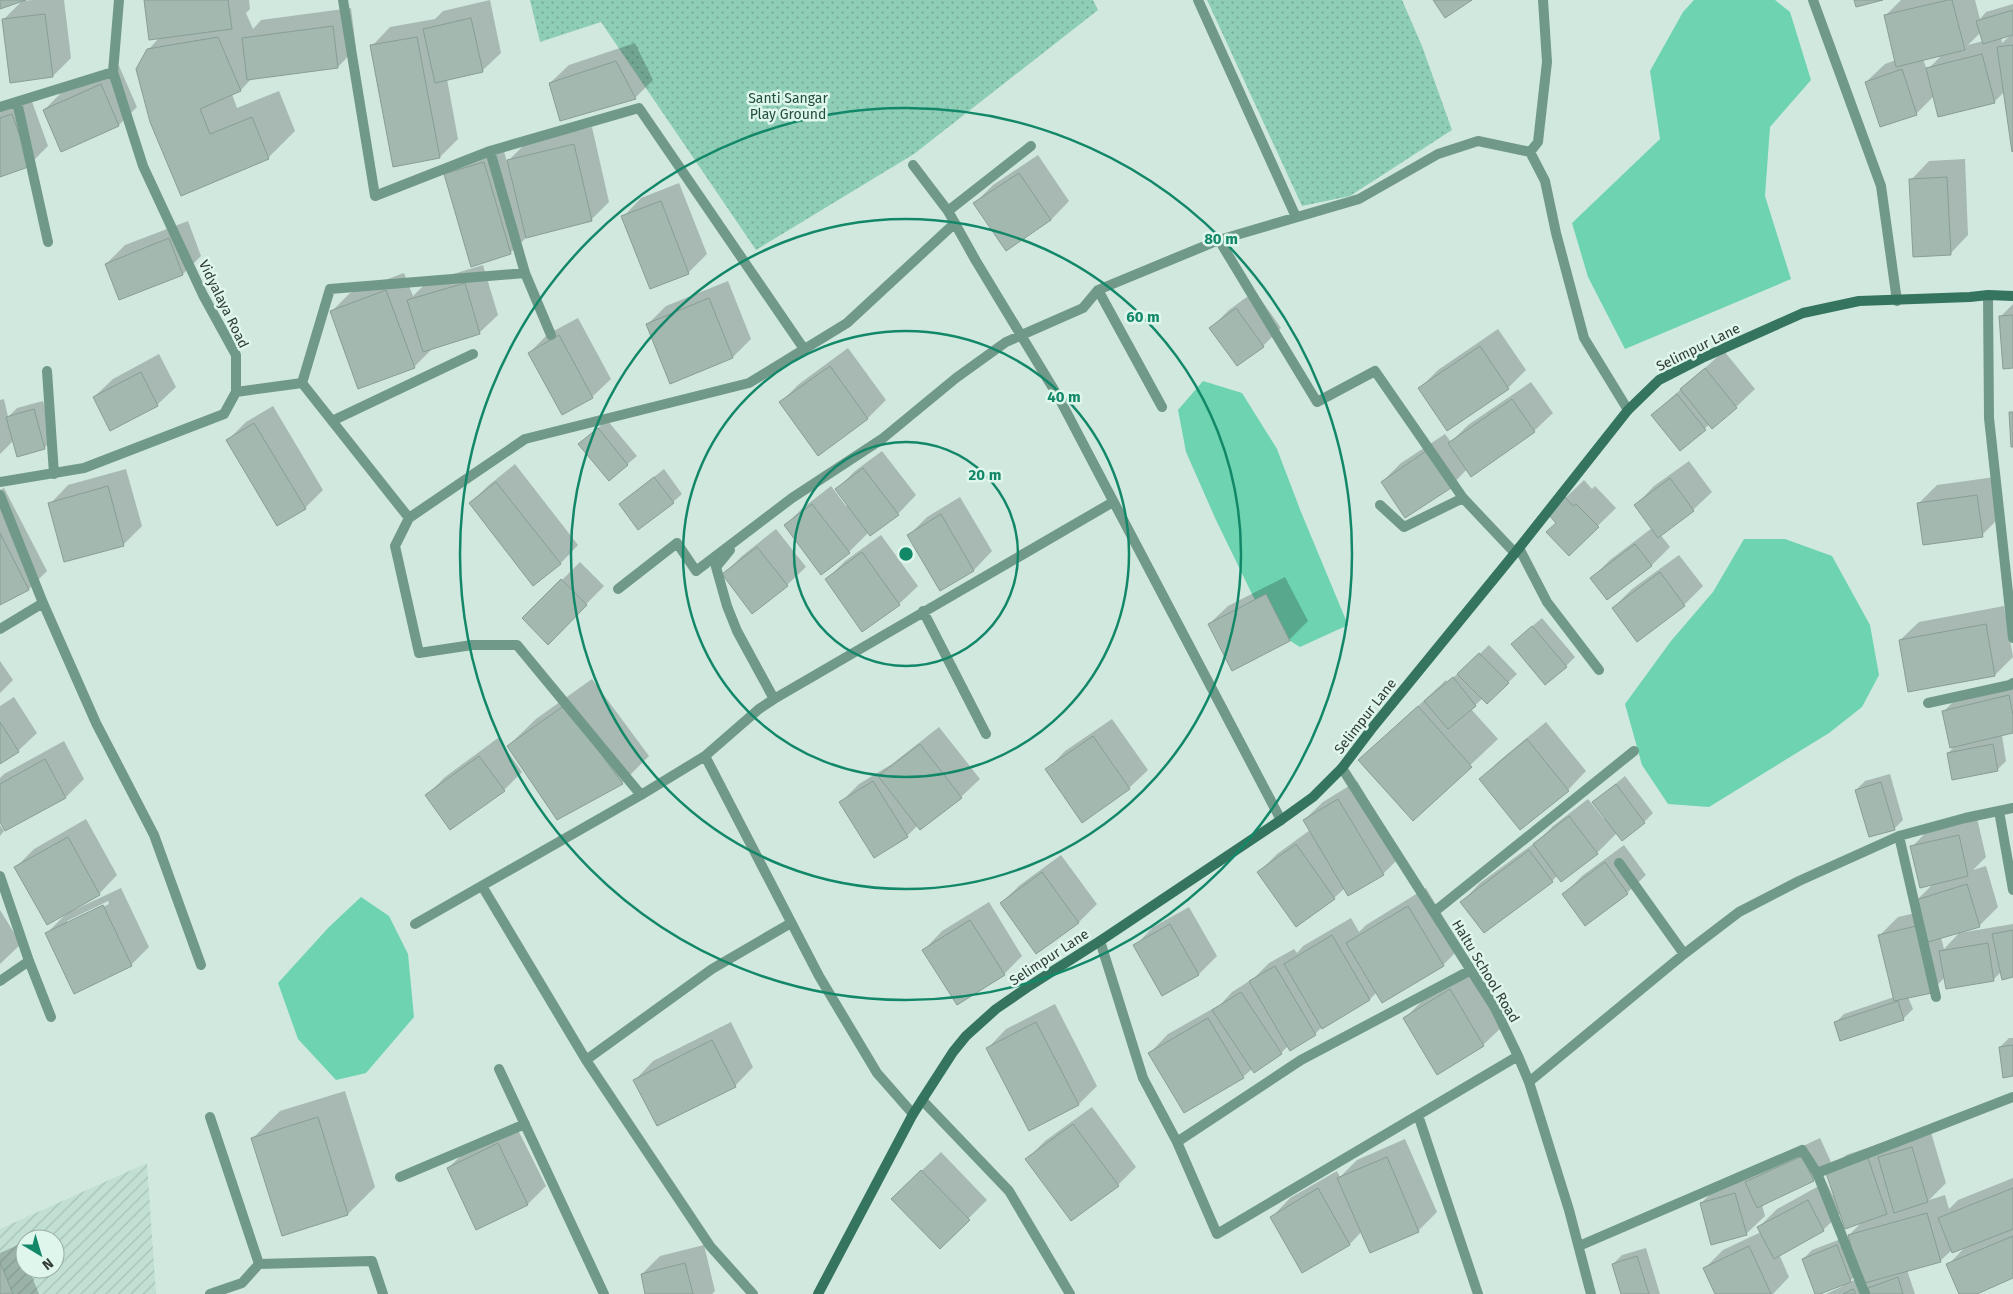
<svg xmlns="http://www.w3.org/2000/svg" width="2013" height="1294" font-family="'Fira Sans',sans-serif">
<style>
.industrial{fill:url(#industrial-furrows);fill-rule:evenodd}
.park{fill:url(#park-dots)}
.water{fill:#6dd3b0}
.shadow{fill:#0003;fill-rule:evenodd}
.building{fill:#a3b9b0;stroke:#889e95}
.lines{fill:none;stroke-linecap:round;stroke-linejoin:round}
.street{stroke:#719989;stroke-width:10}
.secondary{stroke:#35755f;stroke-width:10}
.ring{fill:none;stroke:#138869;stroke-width:2.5}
.labels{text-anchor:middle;stroke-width:5;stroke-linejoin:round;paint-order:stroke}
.park-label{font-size:14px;fill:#234f40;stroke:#def6ec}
.street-label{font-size:14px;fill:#323b38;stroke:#def6ec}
.centre{fill:#138869;stroke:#def6ec;stroke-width:2.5}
.ring-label{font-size:15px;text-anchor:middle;font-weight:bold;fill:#138869;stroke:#def6ec;stroke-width:5;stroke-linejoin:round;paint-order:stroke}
</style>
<defs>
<pattern id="industrial-furrows" width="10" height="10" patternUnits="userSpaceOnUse" patternTransform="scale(1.25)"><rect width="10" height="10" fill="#c1e0d3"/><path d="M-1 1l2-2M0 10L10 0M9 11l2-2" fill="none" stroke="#a6c1b6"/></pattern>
<pattern id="park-dots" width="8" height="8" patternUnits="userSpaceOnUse" patternTransform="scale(1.25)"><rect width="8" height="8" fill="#8eceb6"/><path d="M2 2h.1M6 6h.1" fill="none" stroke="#75a895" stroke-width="1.8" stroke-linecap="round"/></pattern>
</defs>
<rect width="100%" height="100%" fill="#d1e8df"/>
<path class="industrial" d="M147 1163 156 1294H0V1229ZM25 1239H55V1269H25Z"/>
<path class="park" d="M530 0H1093L1098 10 914 154 756 250 601 22 540 42Z
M1207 0H1402L1422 46 1452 130 1350 196 1302 206Z"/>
<path class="water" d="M1694 0H1775L1790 12 1811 80 1770 127 1765 196 1791 279 1625 349 1588 277 1572 223 1660 139 1650 71 1683 12Z
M1203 381 1242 393 1277 449 1301 512 1348 625 1300 647 1268 627 1216 520 1186 452 1178 410Z
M1744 539H1785L1832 556 1870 625 1879 675 1862 707 1829 733 1709 807 1668 804 1642 765 1625 704 1671 641 1713 592Z
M361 897 389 916 408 954 414 1017 366 1073 336 1080 298 1039 278 983 329 927Z"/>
<path class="shadow" d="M33 0H64L71 58 53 76 3 20 22 1Z
M145 0H249L250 9 246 13 253 29 261 20 351 8 356 48 338 67 252 78 241 90 232 94 237 108 279 91 295 131 268 158 181 195 148 50 160 37Z
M490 0 501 53 482 71 447 79 458 139 440 157 372 46 390 27 435 19 443 11Z
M1901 0H1975L1980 19 1986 12 2013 4V150L2004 92 1994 102 1934 96 1916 114 1866 82 1885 64 1896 60 1885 16ZM1981 32 1983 41 1968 45ZM2012 34 2002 43 2001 37ZM1942 55 1927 70 1923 59Z
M635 43 653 80 635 98 550 83 569 65Z
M119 66 137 107 119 125 44 110 62 92Z
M30 96 48 146 30 164 0 176V107Z
M592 127 609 202 591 220 528 236 510 253 445 175 464 156 502 144 507 162 527 142Z
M1038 155 1069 201 1051 220 975 203 993 185Z
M1965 159 1968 235 1950 254 1911 180 1929 161Z
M679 183 707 254 688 273 651 287 623 217 641 198Z
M188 221 201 256 183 274 106 264 125 245Z
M483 265 498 315 479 333 432 349 414 367 331 312 350 293 404 273 413 296 427 282Z
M728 281 751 339 733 357 671 382 648 324 666 306Z
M1255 291 1281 328 1263 346 1211 328 1229 310Z
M2013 304V367L2000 317Z
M578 318 611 379 592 397 563 413 529 353 548 334Z
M1498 329 1526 370 1508 388H1420L1438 370Z
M848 348 886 400 868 418 819 454 781 402 799 384Z
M1724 351 1755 389 1736 407 1710 424 1680 449 1662 406Z
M159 354 176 387 157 405 94 397 113 379Z
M1531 382 1553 413 1534 431 1467 469 1450 487 1382 482 1401 463 1445 434 1451 442 1468 425Z
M4 399 8 417 17 408 43 401 54 439 44 448 14 440 0 454V400Z
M273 406 323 490 305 508 227 441 246 422Z
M607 420 637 456 609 480 580 444Z
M882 451 916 495 898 514 869 532 849 552 785 525 804 507 831 486 846 506 848 504 837 489 855 471Z
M1689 461 1712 492 1693 510 1660 534 1670 547 1652 565 1608 598 1592 578 1610 560 1652 528 1636 505 1654 486Z
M515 464 578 545 560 564 470 503 489 485Z
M126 469 142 526 124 544 65 560 50 504 68 485Z
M664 469 682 494 673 502 620 504Z
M1995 477 2000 517 1982 535 1919 503 1937 485Z
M1584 480 1592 489 1595 486 1616 508 1569 554 1557 523 1549 514Z
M4 488 47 571 29 589 0 604V490Z
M960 497 992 551 974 570 940 589 909 535 927 517Z
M776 529 806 567 787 585 752 612 723 575 742 556Z
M881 535 918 586 899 604 827 579 845 561Z
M1679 555 1703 586 1684 605 1637 640 1613 608 1632 589Z
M580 562 604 586 548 643 524 618Z
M1285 577 1308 621 1289 640 1209 624 1228 606Z
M2004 606 2013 657 1995 675 1909 690 1900 640 1919 622Z
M1542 618 1575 657 1566 666 1522 635Z
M1489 645 1517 674 1487 703 1483 698 1471 709 1498 739 1413 819 1360 760 1446 680 1447 682 1463 670Z
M0 661 13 680 0 693Z
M592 679 649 756 622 783 557 819 508 746 536 719Z
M2013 681V732L2002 735 2006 761 1997 770 1948 753 1955 746 1943 712 1962 693Z
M14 697 37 733 18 751 0 763V706Z
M1112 719 1148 770 1129 788 1047 770 1065 751Z
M1546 722 1586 771 1568 790 1521 828 1481 779 1499 761Z
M939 727 980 779 961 797 918 825 907 836 841 802 859 784 892 764Z
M498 738 522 772 504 790 427 795 445 777Z
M64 741 84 779 66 797 5 829 0 819V778L4 774Z
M1890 774 1903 820 1894 829 1856 790 1865 781Z
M1625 776 1653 813 1644 822 1617 833 1597 853 1558 875 1552 881 1462 902 1480 883 1540 839 1553 826 1588 799 1604 819 1606 818 1594 802Z
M1357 781 1401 856 1383 874 1345 888 1334 898 1259 872 1277 854 1310 830 1304 820 1323 802Z
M1977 818 1986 857 1973 870 1986 866 1998 907 1980 925 1941 937 1944 949 1959 933 2013 924V976L2001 972 1993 980 1945 977 1931 992 1908 997 1913 1009 1904 1018 1841 1039 1835 1023 1844 1014 1894 997 1880 935 1898 917 1920 912 1917 900 1934 883 1912 847 1930 828Z
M86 819 117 875 99 894 71 909 72 911 121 888 149 947 131 965 47 933 67 913 16 867 34 849ZM108 901 109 904 67 924V921Z
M0 825 4 831 0 836Z
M1624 845 1646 875 1627 893 1564 894 1582 876Z
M1061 855 1097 904 1079 922 1036 952 1001 903 1020 885Z
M1426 888 1461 947 1443 965 1377 992 1370 999 1322 1027 1315 1034 1288 1046 1281 1053 1252 1069 1243 1077 1150 1053 1168 1034 1221 1004 1232 992 1254 978 1269 963 1294 949 1297 953 1303 946 1351 918 1359 932 1366 925Z
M989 902 1022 956 1004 974 924 950 942 931Z
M1189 907 1217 956 1199 974 1163 995 1135 946 1153 927Z
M0 910 21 944 0 964Z
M1469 972 1502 1027 1483 1045 1438 1073 1405 1018 1423 1000Z
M1055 1004 1097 1086 1079 1104 1030 1129 988 1048 1006 1029Z
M731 1022 753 1067 735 1086 635 1080 653 1061Z
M2009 1038H2013V1075L2000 1047Z
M345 1091 375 1187 348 1214 283 1235 253 1138 280 1111Z
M1092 1107 1136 1167 1118 1185 1027 1159 1045 1141Z
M516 1126 546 1186 528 1204 448 1168 467 1150Z
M1930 1129 1946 1183 1929 1200 1945 1195 1949 1209 1958 1200 2013 1178V1277L1973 1294H1960L1948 1265 1966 1246 1952 1250 1940 1261 1907 1270 1915 1294H1826L1843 1286 1842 1284 1816 1294 1803 1259 1812 1250 1846 1237 1852 1252 1849 1235 1863 1221 1841 1213 1823 1230 1779 1254 1789 1277 1773 1294H1717L1705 1268 1723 1250 1761 1232 1759 1227 1777 1209 1826 1182 1833 1196 1835 1195 1827 1173 1846 1155 1887 1141ZM1859 1272 1861 1277 1848 1283Z
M1820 1138 1831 1162 1813 1180 1762 1205 1765 1216 1746 1234 1701 1203 1720 1185Z
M1405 1139 1437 1212 1418 1231H1362L1350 1244 1303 1271 1272 1217 1290 1198 1337 1171 1340 1177 1357 1160Z
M941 1152 987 1200 940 1247 911 1181Z
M18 1245 25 1260V1269H29L39 1294H0V1253Z
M704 1245 715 1291 712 1294H647L642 1274 660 1256Z
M1646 1248 1660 1294H1622L1613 1264 1622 1255Z"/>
<path class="building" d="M0 0H26L0 9Z
M144 0H228L232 29 149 40Z
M1433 0H1472L1445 18Z
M1854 0H1883L1856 7Z
M1948 0H1952L1965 50 1896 67 1884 15Z
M2013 10V35L1983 44 1976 21Z
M45 14 53 77 10 83 2 19Z
M471 18 483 72 435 83 423 29Z
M333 26 338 68 247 80 242 38Z
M218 37 241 91 200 109 210 134 252 117 269 159 181 196 150 122 136 69 147 49Z
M417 37 440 158 393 167 370 45Z
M2013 45V151L2012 152 1997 47Z
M1982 54 1995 103 1938 117 1926 68Z
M616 61 636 99 560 121 549 83Z
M1902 69 1917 115 1880 127 1865 82Z
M101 84 119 126 61 152 43 110Z
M12 114 31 166 0 177V118Z
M574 144 592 221 526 238 507 160Z
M484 162 511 254 471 267 444 174Z
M1019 173 1051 220 1006 251 973 203Z
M1947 177 1951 255 1913 257 1909 179Z
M661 201 689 274 650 289 621 216Z
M169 238 183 275 119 300 105 264Z
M465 283 480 334 423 352 407 300Z
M386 290 415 368 358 389 330 311Z
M709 298 733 358 670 384 646 324Z
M1236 308 1264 347 1237 366 1209 328Z
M2013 315V368L2003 369 1999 316Z
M559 335 593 398 562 415 528 353Z
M1480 346 1509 389 1447 431 1418 388Z
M830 366 868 419 818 456 779 402Z
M1705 368 1737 408 1712 429 1680 389Z
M141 372 158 406 110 431 93 397Z
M1677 394 1706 430 1680 451 1651 415Z
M1512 399 1535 432 1471 477 1448 443Z
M34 409 45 449 17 457 6 417Z
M2009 412H2013V447H2011Z
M254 423 306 509 277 526 226 440Z
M598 428 628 465 609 481 578 444Z
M1426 451 1451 488 1405 518 1381 482Z
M863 468 899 515 870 536 835 489Z
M654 477 674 503 638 530 619 504Z
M1670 478 1694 511 1658 538 1634 505Z
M496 482 561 564 533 586 469 503Z
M108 486 124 546 64 562 48 503Z
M1977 495 1983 537 1923 545 1917 503Z
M1565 497 1573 506 1576 504 1599 527 1569 556 1546 532 1556 523 1548 514Z
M812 504 850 553 821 575 784 525Z
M941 514 974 571 940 591 907 535Z
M0 533 29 590 0 605Z
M1635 544 1652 566 1607 600 1590 578Z
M757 547 788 586 752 614 722 574Z
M862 552 900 605 862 632 825 579Z
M1660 572 1685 606 1637 642 1612 608Z
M561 579 587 605 548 645 522 618Z
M1266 594 1290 641 1232 671 1208 624Z
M1986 624 1995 676 1908 692 1899 640Z
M1532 626 1567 667 1545 685 1511 644Z
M1479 653 1509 683 1487 704 1457 674Z
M1453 677 1476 706 1448 729 1424 701Z
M2009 695 2013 715V733L1950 748 1942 711Z
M565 705 623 784 557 820 507 746Z
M1418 706 1472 767 1413 821 1358 760Z
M0 722 19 752 0 764Z
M1093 736 1130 789 1082 823 1045 769Z
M1527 739 1569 791 1520 830 1479 779Z
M920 744 962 798 920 830 878 776Z
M1993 744 1998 771 1952 780 1947 753Z
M479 756 505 791 450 830 425 795Z
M45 759 66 798 5 831 0 822V784Z
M873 781 908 837 874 858 839 802Z
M1881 782 1895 830 1869 837 1855 790Z
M1616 784 1645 823 1622 841 1592 802Z
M1338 799 1384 875 1348 896 1303 820Z
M1569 816 1598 854 1561 882 1533 844Z
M1959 835 1968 876 1920 888 1910 846Z
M68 837 100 895 47 925 14 867Z
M1296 844 1335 899 1296 927 1257 872Z
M1529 850 1553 882 1484 933 1460 902Z
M1605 862 1628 894 1585 926 1562 894Z
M1042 872 1079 923 1036 954 1000 903Z
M1967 884 1980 927 1928 942 1916 900Z
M103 905 132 966 74 994 45 933Z
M1408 906 1444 966 1382 1003 1346 943Z
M970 920 1005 975 957 1005 922 950Z
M1170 924 1199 975 1162 996 1133 945Z
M1916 926 1932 993 1894 1001 1878 935Z
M2013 930V977L2002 980 1992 934Z
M1332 935 1370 1000 1322 1029 1284 964Z
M1988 943 1994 981 1946 989 1939 951Z
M1275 966 1316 1035 1290 1051 1249 981Z
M1450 989 1484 1046 1437 1075 1403 1018Z
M1241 992 1282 1054 1254 1073 1212 1010Z
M1898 1001 1904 1020 1840 1041 1834 1022Z
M1208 1018 1244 1078 1184 1113 1148 1053Z
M1036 1022 1079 1105 1029 1131 986 1048Z
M712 1040 736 1087 657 1126 633 1080Z
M2013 1045V1076L2003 1078 1999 1047Z
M318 1117 348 1215 282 1236 251 1138Z
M1073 1124 1119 1186 1071 1221 1025 1159Z
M498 1143 528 1205 476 1230 447 1168Z
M1912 1147 1928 1202 1894 1213 1878 1157Z
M1802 1156 1814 1181 1757 1208 1745 1182Z
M1387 1157 1419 1232 1370 1253 1337 1178Z
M1868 1158 1887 1214 1845 1229 1826 1173Z
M921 1170 970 1220 940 1249 891 1199Z
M1318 1188 1350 1245 1302 1273 1270 1217Z
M2013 1188V1229L1952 1253 1938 1218Z
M1735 1193 1747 1235 1711 1245 1700 1203Z
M1808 1200 1824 1231 1774 1259 1757 1227Z
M1927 1213 1941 1262 1861 1284 1848 1235Z
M2013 1236V1278L1977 1294H1959L1946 1264Z
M1837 1245 1851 1282 1820 1294H1815L1802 1259Z
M1749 1246 1771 1294H1715L1703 1268Z
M1637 1256 1649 1294H1621L1612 1264Z
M0 1262 13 1294H0Z
M685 1263 693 1294H645L641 1274Z
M1898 1277 1903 1294H1870L1868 1288Z
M1853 1289 1856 1294H1843Z"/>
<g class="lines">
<path class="street" d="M343 0 375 196 490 151 639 108 804 349
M1198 0 1296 217
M1813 0 1881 186 1897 301
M17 102 48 242
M0 107 113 72 119 0
M490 151 525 273 551 335
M1530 152 1538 142 1547 62 1543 0
M913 165 948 211 976 261 1059 398 1281 820
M948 211 1031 146
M1219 240 1317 402 1375 371 1463 498 1515 553
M1098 290 1162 407
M1988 295 1989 418 2013 638
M47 371 54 474
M302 383 330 289 525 273
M236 392 302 383 409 518 525 439 749 383 847 323 955 223
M332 421 473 354
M0 482 84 468 224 414 236 392V355L203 295 143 166 113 72
M0 495 43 603
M1380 505 1404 527 1463 498
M409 518 395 546 419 653 472 645H517L641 795
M1519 548 1547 602 1599 670
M730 550 716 567 727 606 737 631 774 699
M618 589 677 543 696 571 792 498 882 439 956 378 1006 342 1083 308 1098 290 1219 240 1359 199 1438 154 1478 141 1530 152 1545 181 1556 233 1584 338 1628 410
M923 611 986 734
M0 629 43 603 96 723 154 835 201 965
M1928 703 2010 685 2013 683
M705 756 759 709 774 699 1113 502
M1342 768 1495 1008 1518 1056 1529 1082 1569 1210 1591 1294
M1999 811 2013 890
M1899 836 1936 997
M1619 863 1684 954
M0 876 29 961 51 1017
M482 886 586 1060 710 1246 753 1294
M1434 912 1634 751
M415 924 641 795 705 756 819 976 877 1073 913 1114
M1100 941 1143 1078 1177 1142 1217 1234 1518 1056
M0 981 29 961
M586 1060 712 969 791 923
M499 1069 604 1294
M1529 1082 1684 954 1739 912 1799 881 1899 836 1965 818 2013 808
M922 1100 1009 1191 1070 1294
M1418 1115 1478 1294
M1177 1142 1301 1060 1471 970
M1817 1173 1865 1294
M400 1177 525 1124
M1579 1246 1802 1150 1817 1173 2013 1097
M259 1264 372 1261 383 1294
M210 1294 242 1283 259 1264 210 1117"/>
<path class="secondary" d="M818 1294 913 1114 953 1052 966 1036 996 1009 1031 985 1100 941 1281 820 1313 797 1342 768 1373 727 1515 553 1628 410 1659 380 1702 358 1803 313 1859 301 1970 297 1988 295 2013 296"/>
</g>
<g class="ring">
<circle cx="906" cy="554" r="112"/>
<circle cx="906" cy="554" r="223"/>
<circle cx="906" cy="554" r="335"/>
<circle cx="906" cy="554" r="446"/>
</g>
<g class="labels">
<g class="park-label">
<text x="788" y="103">Santi Sangar<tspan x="788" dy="16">Play Ground</tspan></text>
</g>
<g class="street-label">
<text transform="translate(224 304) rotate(64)" y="5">Vidyalaya Road</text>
<text transform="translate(1698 347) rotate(-26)" y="5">Selimpur Lane</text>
<text transform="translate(1365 716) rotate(-52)" y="5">Selimpur Lane</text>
<text transform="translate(1049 957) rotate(-33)" y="5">Selimpur Lane</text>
<text transform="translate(1486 971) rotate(59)" y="5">Haltu School Road</text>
</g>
</g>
<circle cx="906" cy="554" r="8" class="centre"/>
<g class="ring-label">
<text x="1221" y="244">80 m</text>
<text x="1143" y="322">60 m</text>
<text x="1064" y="402">40 m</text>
<text x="985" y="480">20 m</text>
</g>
<g transform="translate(40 1254) rotate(142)"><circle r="24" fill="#def6ec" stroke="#99aba4"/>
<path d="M0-4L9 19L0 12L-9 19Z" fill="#138869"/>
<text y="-8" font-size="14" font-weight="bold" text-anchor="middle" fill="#323b38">N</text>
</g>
</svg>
